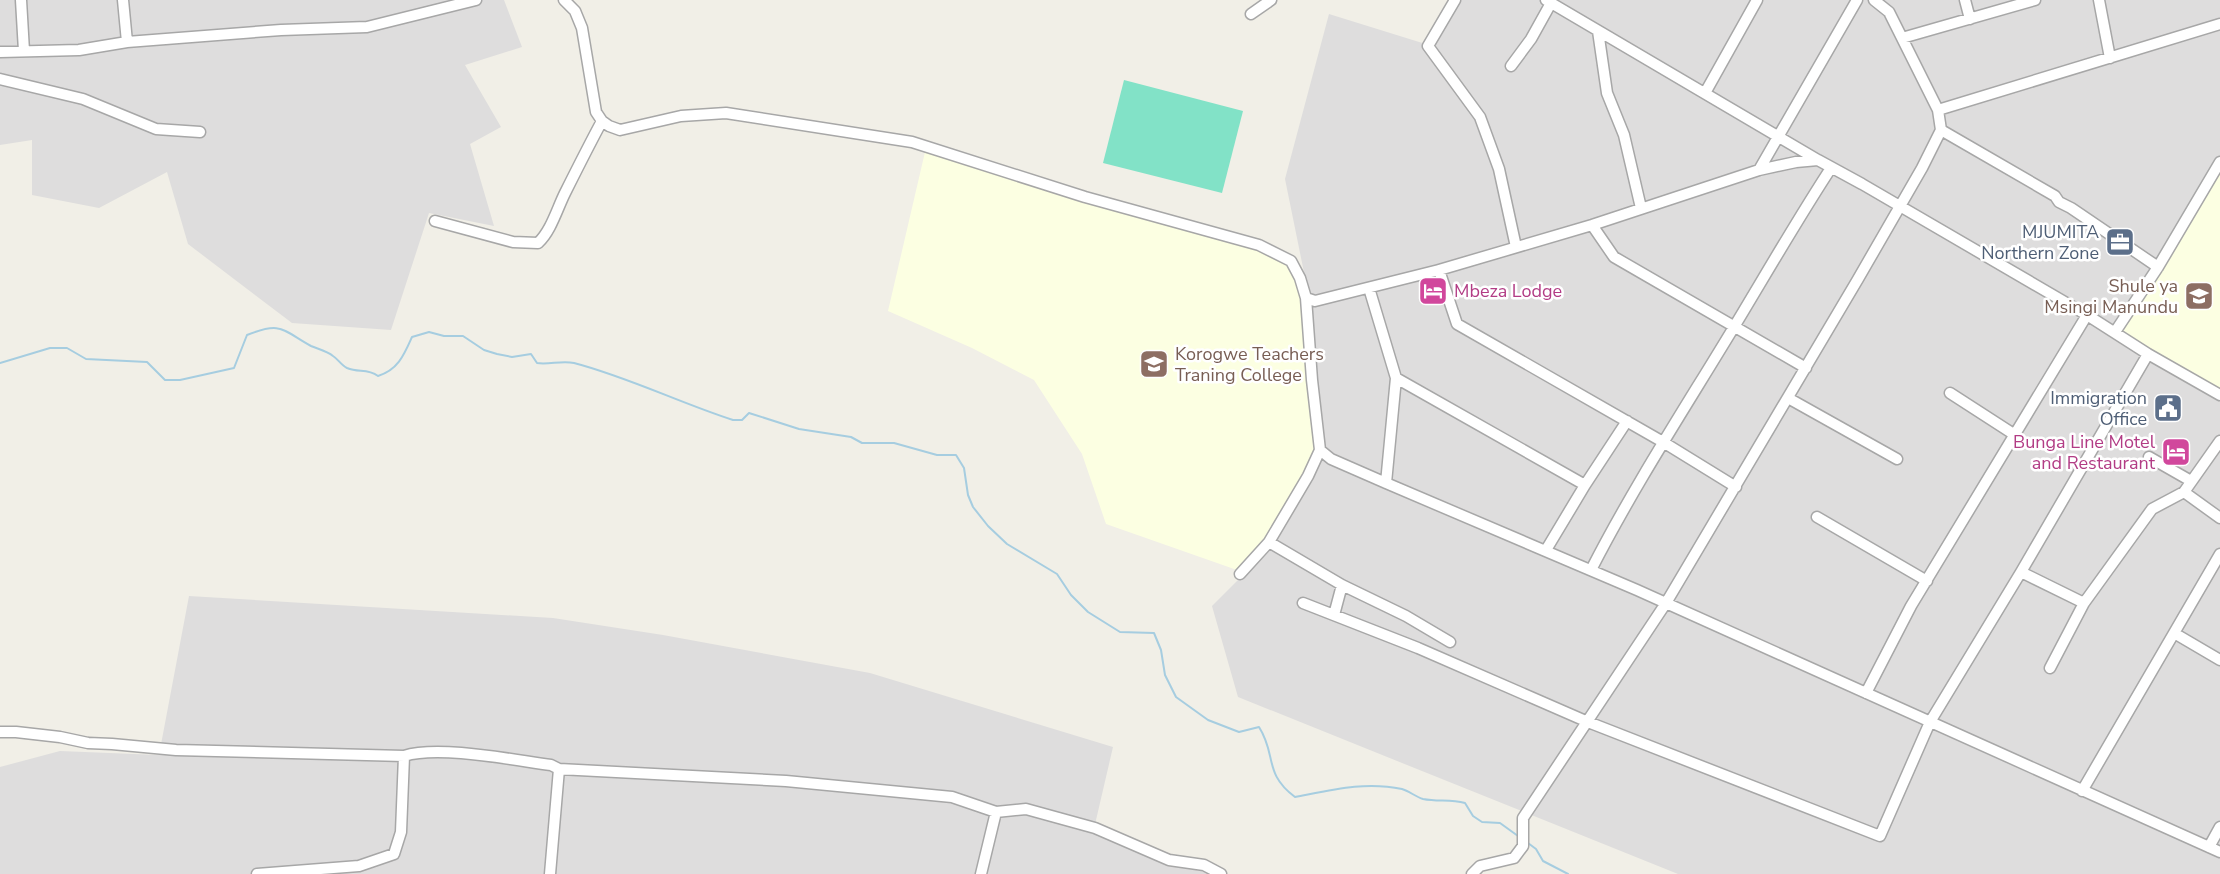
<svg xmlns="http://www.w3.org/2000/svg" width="2220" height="874" font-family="'Nunito Sans',sans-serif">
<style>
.residential{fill:#dedddd}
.education{fill:#fcffe2}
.pitch{fill:#82e2c7}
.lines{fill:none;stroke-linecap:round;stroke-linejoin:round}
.stream{stroke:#a6cde0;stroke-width:2}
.minor-casing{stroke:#a7a7a7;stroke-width:13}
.minor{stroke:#fff;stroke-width:10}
.labels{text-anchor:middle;stroke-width:5;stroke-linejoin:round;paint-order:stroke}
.service-label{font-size:18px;fill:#4e5e75;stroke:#fff;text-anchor:end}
.education-label{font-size:18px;fill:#785e54;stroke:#fff;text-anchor:end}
.hotel-label{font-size:18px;fill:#b23c85;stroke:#fff;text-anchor:start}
</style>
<rect width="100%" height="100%" fill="#f1efe7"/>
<path class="residential" d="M0 0H504L522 47 465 65 501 127 470 144 494 226 429 213 391 330 292 323 188 244 167 172 99 208 32 195V140L0 145Z
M1458 0H2220V874H1678L1238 697 1212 606 1242 576 1323 451 1309 297 1285 179 1329 14 1432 46Z
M189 596 553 618 663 635 870 673 1113 747 1093 833 1167 865 1202 871 1209 874H0V767L60 751 159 755Z"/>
<path class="education" d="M925 152 1084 202 1258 250 1287 265 1295 280 1302 301 1307 380 1315 450 1304 474 1265 539 1237 570 1106 524 1082 454 1034 380 972 348 888 311Z
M2220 166V390L2150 350 2120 330Z"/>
<path class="pitch" d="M1124 80 1243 111 1222 193 1103 163Z"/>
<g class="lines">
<path class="stream" d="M0 363 50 348H67L86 359 147 362 165 380H180L234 368 247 335C282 321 282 330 311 346 318 349 327 351 333 356 338 359 341 365 347 368 359 373 367 368 378 376 398 370 404 355 412 337L429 332 444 336H463L484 350 497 354 512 357 531 354 537 363C549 365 562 360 574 363 628 377 680 403 733 420H742L749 413 799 429 851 437 862 443H894L937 455H956L964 468 968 495 973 507 988 526 1007 544 1057 574 1071 595 1088 612 1120 632 1154 633 1161 650 1165 675 1176 697 1208 720 1239 732 1259 727C1277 755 1263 773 1295 797 1331 790 1365 781 1402 789 1409 791 1416 797 1423 799 1438 802 1450 799 1465 803L1473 816 1482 822 1500 823 1518 836
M1528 843 1536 849 1543 861 1568 874"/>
<g class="minor-casing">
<path id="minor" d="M21 0 24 51
M123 0 127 42
M564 0 575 11 582 28 596 112 602 121 609 126 620 130 681 116 726 113 912 142 1085 197 1259 245 1291 261 1300 278 1306 298 1315 301 1439 270 1592 225 1759 170 1796 162 1818 160 1862 184 2087 315 2148 354 2220 395
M1455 0 1428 46 1480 117 1499 169 1516 247
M1546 0 1818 160
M1965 0 1970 19
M2099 0 2110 58
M1251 14 1271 0
M1598 31 1607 93 1624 135 1641 208
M1902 38 2035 0
M0 52 79 50 127 42 281 30 367 27 476 0
M1511 66 1531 39 1551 3
M0 79 83 99 156 129 200 132
M1705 93 1757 0
M1938 110 2220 24
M1941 130 2055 196 2059 202 2071 208 2158 267
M1759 170 1857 0
M435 221 513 242 538 243C551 231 557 209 565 193 577 169 589 145 602 121
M1592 225 1614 257 1806 368
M1439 270 1457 324 1663 442 1736 487
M1369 288 1396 378 1386 483
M2115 332 2158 267 2220 162
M1396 378 1585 485
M1950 393 2015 435
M1788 398 1897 459
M1320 450 1331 459 1386 483 1637 590 2220 852
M2149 457 2191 481
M2184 492 2220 518
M1817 517 1927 581
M1269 542 1342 585 1406 616 1450 642
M1546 550 1585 485 1627 421
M1591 570C1634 486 1685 408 1734 327 1766 274 1797 220 1831 168
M2021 572 2084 603 2152 509 2184 492 2220 441
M1240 574 1269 542 1308 476 1320 450 1312 380 1306 298
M1303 603 1418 648 1588 722 1880 836 1930 722 2021 572 2148 354
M1334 615 1342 585
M2174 633 2220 660
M2050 668 2084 603
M1866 693 1911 606 2087 315
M0 732H16L60 737 88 743 112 744 176 750 404 756C439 745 513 760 551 765L559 769 786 781 952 797 996 812 1026 809 1095 828 1169 860 1204 865 1221 874
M2082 791 2220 554
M2209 847 2220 827
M257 874 359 866 394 854 401 832 404 756
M550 874 559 769
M981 874 996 812
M1472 874 1480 866 1514 858 1523 846V818L1666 603 1858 279 1922 168 1941 130 1938 110 1889 12 1874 0"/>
</g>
<use href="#minor" class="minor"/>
</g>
<defs>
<g id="office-square" transform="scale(1.5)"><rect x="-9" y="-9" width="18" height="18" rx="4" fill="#5c6f8a" stroke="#fff"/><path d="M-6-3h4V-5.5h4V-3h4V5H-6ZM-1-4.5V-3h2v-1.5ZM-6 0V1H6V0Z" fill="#fff"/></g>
<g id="hotel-square" transform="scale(1.5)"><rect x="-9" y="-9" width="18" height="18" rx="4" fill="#d1479c" stroke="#fff"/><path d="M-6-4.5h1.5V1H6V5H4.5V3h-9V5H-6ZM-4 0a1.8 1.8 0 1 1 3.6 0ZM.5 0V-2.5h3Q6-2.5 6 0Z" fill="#fff"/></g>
<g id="school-square" transform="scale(1.5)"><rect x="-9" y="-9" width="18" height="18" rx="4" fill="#8d6e63" stroke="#fff"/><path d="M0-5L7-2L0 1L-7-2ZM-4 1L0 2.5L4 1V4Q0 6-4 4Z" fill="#fff"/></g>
<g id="university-square" transform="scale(1.5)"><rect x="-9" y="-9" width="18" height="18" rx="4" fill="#8d6e63" stroke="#fff"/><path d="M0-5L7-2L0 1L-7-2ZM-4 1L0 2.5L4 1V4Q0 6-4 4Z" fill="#fff"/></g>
<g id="civic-square" transform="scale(1.5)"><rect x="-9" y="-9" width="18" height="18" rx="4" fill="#5c6f8a" stroke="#fff"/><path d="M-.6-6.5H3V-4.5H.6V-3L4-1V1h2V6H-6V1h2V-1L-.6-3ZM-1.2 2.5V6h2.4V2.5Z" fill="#fff"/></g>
</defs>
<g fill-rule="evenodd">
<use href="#office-square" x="2120" y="242"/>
<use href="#hotel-square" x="1433" y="291"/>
<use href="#school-square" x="2199" y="296"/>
<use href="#university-square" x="1154" y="364"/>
<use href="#civic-square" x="2168" y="408"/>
<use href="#hotel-square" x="2176" y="452"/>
</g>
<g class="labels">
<g class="service-label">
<text x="2099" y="238">MJUMITA<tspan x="2099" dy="21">Northern Zone</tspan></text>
<text x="2147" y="404">Immigration<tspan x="2147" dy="21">Office</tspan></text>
</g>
<g class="education-label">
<text x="2178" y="292">Shule ya<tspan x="2178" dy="21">Msingi Manundu</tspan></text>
<text x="1175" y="360" text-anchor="start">Korogwe Teachers<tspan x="1175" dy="21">Traning College</tspan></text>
</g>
<g class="hotel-label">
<text x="1454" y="297">Mbeza Lodge</text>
<text x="2155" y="448" text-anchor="end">Bunga Line Motel<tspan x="2155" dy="21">and Restaurant</tspan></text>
</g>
</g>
</svg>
